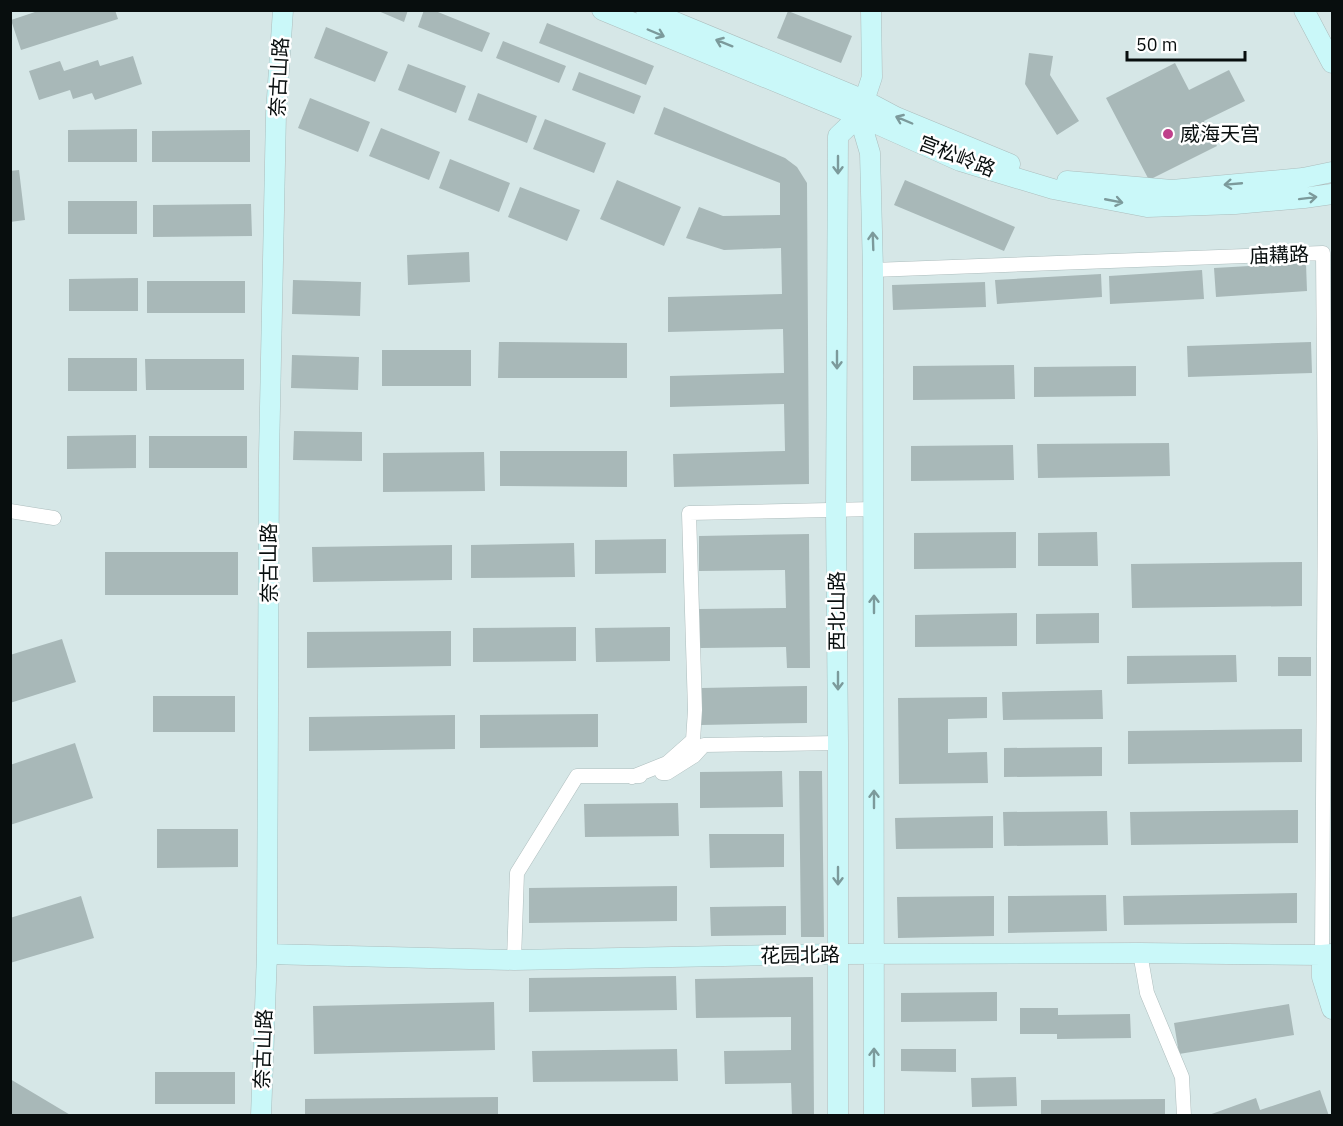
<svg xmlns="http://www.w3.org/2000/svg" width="1343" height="1126" font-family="'IBM Plex Sans','Noto Sans SC',sans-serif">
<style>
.building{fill:#a8b8b8}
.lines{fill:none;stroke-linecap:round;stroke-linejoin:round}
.street-casing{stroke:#adbdbd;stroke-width:15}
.secondary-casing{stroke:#adbdbd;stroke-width:21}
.street{stroke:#fff;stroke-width:14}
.secondary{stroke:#caf8f9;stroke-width:20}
.oneway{stroke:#7c9a9b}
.poi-dot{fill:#bf408b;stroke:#fff;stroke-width:2}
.labels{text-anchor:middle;stroke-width:5;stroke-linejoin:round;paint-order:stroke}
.street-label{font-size:20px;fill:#080e0e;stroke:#fff}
.poi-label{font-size:20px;fill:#080e0e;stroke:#fff;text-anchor:start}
</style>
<rect width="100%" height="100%" fill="#d6e7e7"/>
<path class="building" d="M41 10H115L118 19 21 50 11 20Z
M376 10H408L404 22Z
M424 10H433L490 33 482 52 418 27Z
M788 11 852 36 841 63 777 38Z
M547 23 654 66 646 85 539 43Z
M326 27 388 52 375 82 314 58Z
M503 41 566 66 559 83 496 58Z
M1029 53 1053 56 1050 75 1079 121 1057 135 1025 84Z
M133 56 142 84 95 100 92 93 73 99 70 90 39 100 29 71 60 61 64 71 98 60 100 66Z
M1175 63 1189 90 1229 70 1245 101 1204 121 1217 146 1149 180 1106 98Z
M408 64 466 86 456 113 398 90Z
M579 72 641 96 634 114 572 90Z
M478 93 537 116 527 143 468 120Z
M310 98 370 122 358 152 298 128Z
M664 107 785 158 797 167 807 183 809 484 674 487 673 454 785 451 784 404 670 407V376L784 373 783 329 668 332V297L782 294 781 248 724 250 686 238 699 207 723 216 780 215V183L654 134Z
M545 119 606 143 594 173 533 149Z
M381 128 440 152 429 180 369 156Z
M137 129V162H68V130Z
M250 130V162H152V131Z
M450 159 510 183 499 212 439 188Z
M19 170 25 220 10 222V171Z
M617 180 681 207 664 246 600 219Z
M905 180 1015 227 1004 251 894 205Z
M520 187 580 210 567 241 508 217Z
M68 201H137V234H68Z
M251 204 252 236 153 237V205Z
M469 252 470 282 408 285 407 255Z
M1306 263 1307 291 1216 297 1214 268Z
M1202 270 1204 299 1110 304 1109 276Z
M1101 274 1102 297 997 304 995 280Z
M138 278V311H69V279Z
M293 280 361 282 360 316 292 314Z
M147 281H245V313H147Z
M985 282 986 307 893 310 892 285Z
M499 342 627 343V378H498Z
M1311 342 1312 373 1188 377 1187 346Z
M382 350H471V386H382Z
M292 355 359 357 358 390 291 388Z
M68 358H137V391H68Z
M145 359H244V390H146Z
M1014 365 1015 399 913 400V366Z
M1136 366V396L1034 397V367Z
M294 431 362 432V461L293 460Z
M136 435V468L67 469V436Z
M149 436H247V468H149Z
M1169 443 1170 476 1038 478 1037 444Z
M1013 445 1014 480 911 481V446Z
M500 451H627V487L500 486Z
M484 452 485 491 383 492V453Z
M1016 532V568L914 569V533Z
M1097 532 1098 566H1038V533Z
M809 534 810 668H787L786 647 700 648 699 609 786 608 785 570 699 571V536Z
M666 539V573L595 574V540Z
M574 543 575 577 471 578V545Z
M452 545V580L313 582 312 547Z
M105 552H238V595H105Z
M1302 562V606L1132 608 1131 564Z
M1017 613V646L915 647V615Z
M1099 613V643L1036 644V614Z
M576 627V661L473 662V628Z
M670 627V661L596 662 595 628Z
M451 631V666L307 668V632Z
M62 639 76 682 10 703V655Z
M1236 655 1237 682 1127 684V656Z
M1278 657H1311V676H1278Z
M807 686V723L701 725V688Z
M1102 690 1103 719 1003 720 1002 692Z
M153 696H235V732H153Z
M987 697V718L948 719V753L987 752 988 783 899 784 898 698Z
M598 714V747L480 748V715Z
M455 715V749L309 751V717Z
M1302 729V762L1128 764V731Z
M75 743 93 798 10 825V765Z
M1102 747V776L1004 777V748Z
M782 771 783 807 700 808V772Z
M799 771H822L824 937H801Z
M678 803 679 836 585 837 584 804Z
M1298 810V843L1131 845 1130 812Z
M1107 811 1108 845 1004 846 1003 812Z
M993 816V848L896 849 895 818Z
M157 829H238V867L157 868Z
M709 834H784V867L710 868Z
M677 886V921L529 923V888Z
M1297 893V923L1124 925 1123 896Z
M1106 895 1107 931 1008 933V896Z
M81 896 94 938 10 963V918Z
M994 896V936L898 938 897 897Z
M786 906V935L711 936 710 907Z
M676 976 677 1010 529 1012V978Z
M813 977 814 1116H792L791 1083 725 1084 724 1051 791 1050V1017L696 1018 695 979Z
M997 992V1021L901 1022V993Z
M494 1002 495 1050 314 1054 313 1006Z
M1289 1004 1294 1035 1179 1054 1174 1023Z
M1020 1008H1058V1015L1130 1014 1131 1038 1057 1039V1034H1020Z
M677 1049 678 1081 533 1082 532 1051Z
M901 1049H956V1072L901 1071Z
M155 1072H235V1104H155Z
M1016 1077 1017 1106 972 1107 971 1078Z
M10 1079 72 1116H10Z
M1320 1090 1329 1116H1206L1256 1098 1260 1110Z
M498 1097V1116H305V1099Z
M1165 1099V1116H1041V1100Z"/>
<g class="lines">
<g class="street-casing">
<path id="street" d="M873 270 1323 253 1325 496 1322 955
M10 511 54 518
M662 773H667L694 756 704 745 838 743
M632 777 667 763 693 740 695 710 689 513 874 509
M1140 953 1147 993 1182 1077 1184 1116
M514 960 517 873 577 776H640"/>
</g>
<g class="secondary-casing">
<path id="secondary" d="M602 10 859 116 960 161 1053 189 1147 207 1235 204 1304 198 1332 194
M646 10 864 100 896 117 1010 164
M1304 10 1332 63
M859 116 870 153 873 270 874 1116
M1067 181 1172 190 1303 178 1332 172
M267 954 514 960 837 954 1140 953 1322 955 1332 954
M1322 955V977L1332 1009
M261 1116 267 954 269 456 276 113 283 10
M838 1116V743L836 510 838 136 859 116 872 77 871 10"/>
</g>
<use href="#street" class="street"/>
<use href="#secondary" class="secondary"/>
</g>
<defs><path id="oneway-shaft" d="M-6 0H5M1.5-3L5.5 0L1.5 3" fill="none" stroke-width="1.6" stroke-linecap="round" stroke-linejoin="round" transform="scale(1.5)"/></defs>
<g class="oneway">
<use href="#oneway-shaft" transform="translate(656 33) rotate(23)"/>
<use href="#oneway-shaft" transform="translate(724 43) rotate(-158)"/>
<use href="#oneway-shaft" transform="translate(904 120) rotate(-157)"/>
<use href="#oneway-shaft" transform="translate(838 165) rotate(90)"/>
<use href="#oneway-shaft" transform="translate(1233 184) rotate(175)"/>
<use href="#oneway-shaft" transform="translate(1308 198) rotate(-7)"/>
<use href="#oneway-shaft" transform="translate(1114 201) rotate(11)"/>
<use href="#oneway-shaft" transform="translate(873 241) rotate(-92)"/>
<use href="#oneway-shaft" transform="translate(837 360) rotate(90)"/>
<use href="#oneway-shaft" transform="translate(874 604) rotate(-90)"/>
<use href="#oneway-shaft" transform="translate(838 681) rotate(90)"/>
<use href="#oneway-shaft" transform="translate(874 799) rotate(-90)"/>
<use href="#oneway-shaft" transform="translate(838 876) rotate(90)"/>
<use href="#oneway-shaft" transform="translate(874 1057) rotate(-90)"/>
</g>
<circle class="poi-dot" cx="1168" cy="134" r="6"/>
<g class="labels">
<g class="street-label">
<text transform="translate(279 77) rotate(-87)" y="7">奈古山路</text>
<text transform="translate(957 156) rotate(21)" y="7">宫松岭路</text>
<text transform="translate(1279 255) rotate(-2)" y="7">庙耩路</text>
<text transform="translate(269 563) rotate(-90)" y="7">奈古山路</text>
<text transform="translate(837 611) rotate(-90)" y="7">西北山路</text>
<text transform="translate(800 955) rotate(-1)" y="7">花园北路</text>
<text transform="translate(263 1049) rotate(-88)" y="7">奈古山路</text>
</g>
<g class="poi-label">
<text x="1180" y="141">威海天宫</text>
</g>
</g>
<rect width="1343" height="1126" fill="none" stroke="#080e0e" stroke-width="24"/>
<path d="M1127 51v9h118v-9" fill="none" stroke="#080e0e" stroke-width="3"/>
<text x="1136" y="51" font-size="18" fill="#080e0e" stroke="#ffffff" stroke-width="4.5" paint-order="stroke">50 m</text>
</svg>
